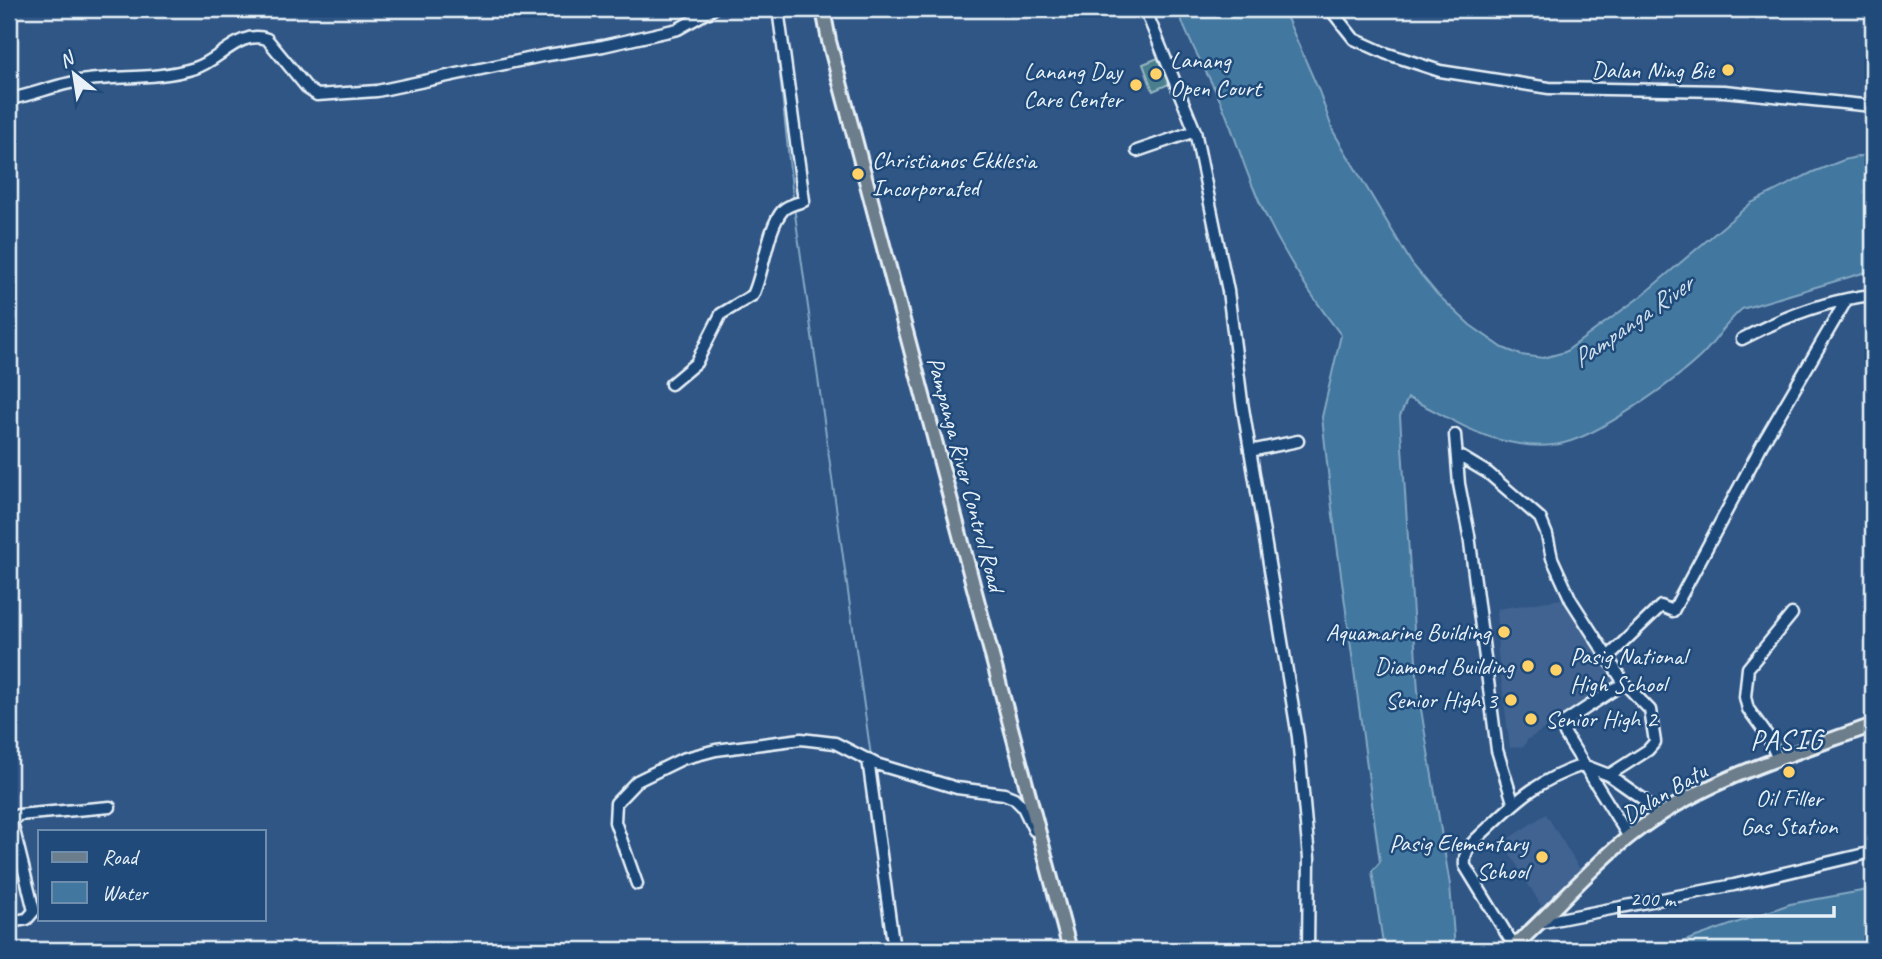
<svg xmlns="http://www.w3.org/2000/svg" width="1882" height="959" font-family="Caveat,sans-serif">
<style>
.built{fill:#416391}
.green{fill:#497e8d;stroke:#98b8c2;stroke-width:2}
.water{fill:#42779f;stroke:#84a8c3;stroke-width:2}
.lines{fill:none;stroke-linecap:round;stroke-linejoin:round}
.stream{stroke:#84a8c3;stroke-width:2}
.minor-casing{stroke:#e8f1f8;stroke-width:15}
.major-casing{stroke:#e8f1f8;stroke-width:18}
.minor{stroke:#1f4a7a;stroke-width:10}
.major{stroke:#6c7d8b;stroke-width:12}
.poi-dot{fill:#ffd166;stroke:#1f4a7a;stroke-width:2.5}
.labels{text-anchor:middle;stroke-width:5;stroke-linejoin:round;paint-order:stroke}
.poi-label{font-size:24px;fill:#e8f1f8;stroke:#1f4a7a;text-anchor:end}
.street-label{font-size:24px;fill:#e8f1f8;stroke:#1f4a7a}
.water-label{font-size:26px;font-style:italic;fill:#cfdfeb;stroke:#1f4a7a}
.quarter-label{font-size:28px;letter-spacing:2px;fill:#e8f1f8;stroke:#1f4a7a}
</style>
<rect width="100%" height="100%" fill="#305686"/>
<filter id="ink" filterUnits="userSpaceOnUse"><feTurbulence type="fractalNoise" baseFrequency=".0143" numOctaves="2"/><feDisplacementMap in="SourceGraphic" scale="14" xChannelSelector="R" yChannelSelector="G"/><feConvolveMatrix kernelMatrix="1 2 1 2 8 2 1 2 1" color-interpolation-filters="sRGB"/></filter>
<g filter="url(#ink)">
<path class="built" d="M1568 598 1619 681 1527 740 1524 747 1510 748 1498 653 1497 609Z
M1546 814 1581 871 1542 907 1503 842Z"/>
<path class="green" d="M1158 58 1169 84 1153 91 1143 64Z"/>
<path class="water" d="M1178 9H1283L1319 91 1333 131 1412 264 1437 294 1470 325 1503 348 1521 355 1543 358 1565 352 1640 297 1751 203 1813 172 1844 160 1873 153V270L1742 309C1725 323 1716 342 1700 357 1672 383 1601 434 1564 443 1545 448 1520 445 1500 440 1468 432 1438 411 1408 398L1400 416 1418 691 1450 885 1455 950H1384L1372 871 1380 862 1332 508 1322 417 1341 335C1306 290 1275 240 1253 187 1242 161 1234 133 1223 107 1209 74 1188 43 1178 9Z
M1873 889V950H1659L1790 904Z"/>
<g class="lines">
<path class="stream" d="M773 9 793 198
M794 207 871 756"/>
<g class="minor-casing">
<path id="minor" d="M1145 9 1195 131 1228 291 1242 402 1298 737 1309 858 1308 950
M1330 9 1354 39 1385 53 1440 71 1549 88 1724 91 1873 106
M9 99C35 95 61 82 88 80 123 76 160 79 195 68 219 61 240 29 267 39L308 89 317 95 377 91 542 56 603 46 678 29 713 9
M1137 151 1195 131
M1742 339C1783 317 1826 300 1873 295
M671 384 696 363 721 314 753 295C764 272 767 228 783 210 788 205 797 203 804 201L778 9
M1455 435 1459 484 1469 535 1497 750 1513 802
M1250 451 1298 441
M1458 455 1488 473 1540 518 1547 535 1552 558 1571 600 1624 683 1565 722V734L1629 837
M1608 657 1661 606 1673 611 1764 441 1847 299
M868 759 894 950
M1778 759 1767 735 1748 709 1745 697 1748 668 1792 614
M1609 775 1648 750 1655 742 1650 710 1624 683
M637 884 615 822 616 803 637 781 682 759 716 750 801 739 835 743 876 764 957 788 1004 794 1014 798 1023 807 1034 830
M9 922 27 919 34 911 12 822 18 815 110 807
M1539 923 1734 885 1873 852
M1514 946 1465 866C1463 847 1476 840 1489 827 1520 797 1541 779 1583 765L1609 775 1643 799 1656 819"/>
</g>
<g class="major-casing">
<path id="major" d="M823 9 829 41 1070 950
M1510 950C1551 914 1587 870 1630 836 1701 780 1790 755 1873 725"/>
</g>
<use href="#minor" class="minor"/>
<use href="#major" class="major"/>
</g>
</g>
<g class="poi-dot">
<circle cx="1728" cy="70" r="7"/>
<circle cx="1156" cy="74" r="7"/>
<circle cx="1136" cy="85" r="7"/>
<circle cx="858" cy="174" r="7"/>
<circle cx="1504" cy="632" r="7"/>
<circle cx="1528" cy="666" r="7"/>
<circle cx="1556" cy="670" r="7"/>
<circle cx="1511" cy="700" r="7"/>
<circle cx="1531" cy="719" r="7"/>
<circle cx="1789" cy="772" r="7"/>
<circle cx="1542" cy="857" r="7"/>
</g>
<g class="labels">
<g class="poi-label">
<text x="1170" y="68" text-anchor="start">Lanang<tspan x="1170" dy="28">Open Court</tspan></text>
<text x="1714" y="78">Dalan Ning Bie</text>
<text x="1122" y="79">Lanang Day<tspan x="1122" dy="28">Care Center</tspan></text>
<text x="872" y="168" text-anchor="start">Christianos Ekklesia<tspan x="872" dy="28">Incorporated</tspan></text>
<text x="1490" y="640">Aquamarine Building</text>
<text x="1570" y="664" text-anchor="start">Pasig National<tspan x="1570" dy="28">High School</tspan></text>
<text x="1514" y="674">Diamond Building</text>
<text x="1497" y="708">Senior High 3</text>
<text x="1545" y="727" text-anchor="start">Senior High 2</text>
<text x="1789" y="806" text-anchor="middle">Oil Filler<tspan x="1789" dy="28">Gas Station</tspan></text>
<text x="1528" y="851">Pasig Elementary<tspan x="1528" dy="28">School</tspan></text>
</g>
<g class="street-label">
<text transform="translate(966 474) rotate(75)" y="8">Pampanga River Control Road</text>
<text transform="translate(1664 793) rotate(-31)" y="8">Dalan Batu</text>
</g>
<g class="water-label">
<text transform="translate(1632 321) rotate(-35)" y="9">Pampanga River</text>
</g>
<g class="quarter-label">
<text x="1787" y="749">PASIG</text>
</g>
</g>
<rect width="1882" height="959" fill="none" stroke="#1f4a7a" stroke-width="35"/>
<rect x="18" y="18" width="1847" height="924" fill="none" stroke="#e8f1f8" stroke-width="2.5" filter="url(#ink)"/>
<rect x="38" y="830" width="228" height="91" fill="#1f4a7a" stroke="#6f8dac" stroke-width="2"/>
<rect x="52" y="852" width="35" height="10" fill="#6c7d8b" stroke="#6f8dac" stroke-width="2"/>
<text x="102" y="864" font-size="21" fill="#e8f1f8">Road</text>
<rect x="52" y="882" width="35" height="21" fill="#42779f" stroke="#6f8dac" stroke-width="2"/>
<text x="102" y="900" font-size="21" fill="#e8f1f8">Water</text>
<g transform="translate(74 74) rotate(330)" stroke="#1f4a7a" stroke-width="5" paint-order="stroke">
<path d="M0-5L12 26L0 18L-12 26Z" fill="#e8f1f8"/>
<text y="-10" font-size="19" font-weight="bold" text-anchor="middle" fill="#e8f1f8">N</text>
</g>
<path d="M1619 906v10h215v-10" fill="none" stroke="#e8f1f8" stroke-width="3.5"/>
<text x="1630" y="906" font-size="21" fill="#e8f1f8" stroke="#1f4a7a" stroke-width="5" paint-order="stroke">200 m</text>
</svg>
